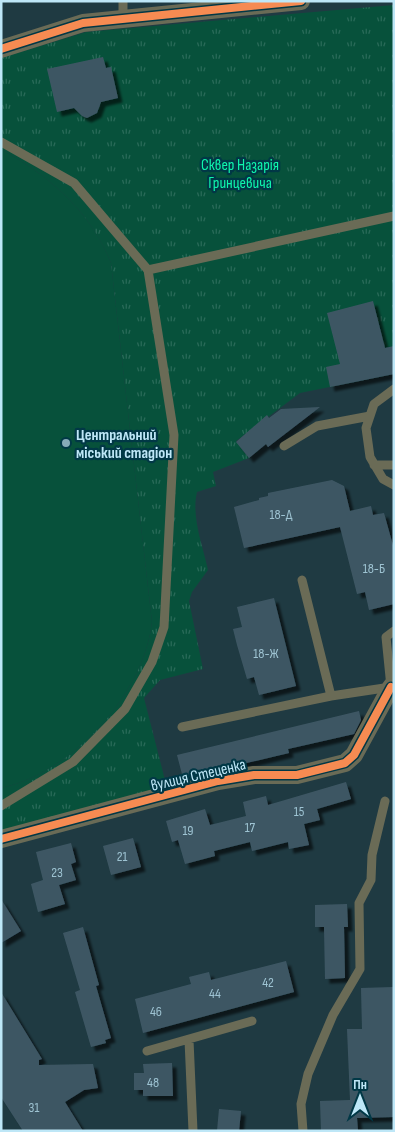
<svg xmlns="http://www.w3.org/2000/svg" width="395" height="1132" font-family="'Sofia Sans Condensed',sans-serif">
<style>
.grass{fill:#07513b}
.park{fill:url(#park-tufts)}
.building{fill:#3e5764;filter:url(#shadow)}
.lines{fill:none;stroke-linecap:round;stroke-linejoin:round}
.service{stroke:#6a6b56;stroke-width:9}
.minor{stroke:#6a6b56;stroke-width:18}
.cycleway-casing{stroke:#013846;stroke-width:11}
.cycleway{stroke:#f68b52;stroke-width:8}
.poi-dot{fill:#86aab8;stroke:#013846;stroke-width:2}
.labels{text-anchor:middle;stroke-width:4.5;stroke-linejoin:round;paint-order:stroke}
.number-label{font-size:14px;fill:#9ec3d2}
.park-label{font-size:16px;fill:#0ff5ac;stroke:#013846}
.poi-label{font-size:16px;font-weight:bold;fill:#bee7f7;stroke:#013846;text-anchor:start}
.street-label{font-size:16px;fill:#bee7f7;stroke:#013846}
</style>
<defs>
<pattern id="park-tufts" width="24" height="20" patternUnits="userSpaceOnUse" patternTransform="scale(1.25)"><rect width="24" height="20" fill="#07513b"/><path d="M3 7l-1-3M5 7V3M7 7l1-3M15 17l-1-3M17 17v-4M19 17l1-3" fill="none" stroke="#296a58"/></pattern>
<filter id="shadow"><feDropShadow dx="4.5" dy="4.5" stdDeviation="1" flood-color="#0009"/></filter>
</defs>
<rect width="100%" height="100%" fill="#1f3a42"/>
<path class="grass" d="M1 149C49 176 90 210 111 263L152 622C144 694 72 773 1 788Z"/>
<path class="park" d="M394 5V374L300 393 236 441 249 458 213 472 216 486 197 492C191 517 203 546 208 570L192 592 189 601 203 669 160 680 144 698 167 788 1 833V788C72 773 144 694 152 622L111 263C90 210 49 176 1 149V58L86 32Z"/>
<path class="building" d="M103 57 106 68 111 67 118 98 101 102 97 113 87 118 82 116 74 108 57 112 47 69Z
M373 301 385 348 394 346V374L330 387 326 367 340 364 327 313Z
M320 407 268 447 266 444 249 458 236 442 267 415 269 418 281 409Z
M332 480 344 486 350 511 371 506 373 515 384 513 394 549V604L369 610 365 592 357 594 340 527 244 548 234 507 259 500V498L268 496V493Z
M274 598 296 686 259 695 254 677 247 679 237 645 233 629 242 627 237 607Z
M359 711 361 720 354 734 288 749 289 753 183 778 177 755Z
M346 782 351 799 317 809 320 820 304 824 309 845 289 849 288 842 252 851 250 842 214 851 215 856 185 864 178 840 172 842 166 821 205 809 210 825 246 816 243 802 266 796 268 805Z
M133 838 141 867 111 875 103 846Z
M71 843 76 862 71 864 76 880 59 885 65 904 38 912 31 884 43 880 36 852Z
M1 899 21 931 1 943Z
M347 904 348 927H344L345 978 325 979 324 927H315V905Z
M83 927 99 985 96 986 111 1038 105 1040 106 1043 91 1047 75 992 80 990 63 933Z
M286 961 294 992 143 1033 135 999 191 984 189 977 209 972 211 980Z
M394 987V1117L357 1118 358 1131H321L320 1101 350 1100 347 1029H362L361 988Z
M1 992 42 1059 39 1060V1065L93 1064 98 1088 84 1090 65 1102 83 1131H23L1 1097Z
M172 1063 173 1096H143V1090H134V1073H144L143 1064Z
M219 1109 241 1111 239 1131H217Z"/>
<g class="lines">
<path class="service" d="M123 1V19
M1 142 74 183 148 270 394 216
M394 389 374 404 366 428 370 457 383 479 394 485
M284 446 317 426 370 416
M374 465H394
M302 580 331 696
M391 687 386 637 394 631
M182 727 331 696 391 687
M1 806 73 762 125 709 152 662 164 627 174 435 148 270
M189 1040 193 1131
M147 1051 252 1021
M303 1131 301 1104 308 1074 333 1015 360 969 359 903 371 880 372 855 385 801"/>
<path class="minor" d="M1 49 83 23 301 1
M1 839 218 781 254 775H297L345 763 354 755 391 687"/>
<g class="cycleway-casing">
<path id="cycleway" d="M1 49 83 23 301 1
M1 839 218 781 254 775H297L345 763 354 755 391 687"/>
</g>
<use href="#cycleway" class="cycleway"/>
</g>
<circle class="poi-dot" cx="66" cy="443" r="5"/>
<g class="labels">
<g class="number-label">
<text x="281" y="519">18-Д</text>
<text x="374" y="573">18-Б</text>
<text x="266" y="658">18-Ж</text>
<text x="299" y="816">15</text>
<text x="250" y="832">17</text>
<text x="188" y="835">19</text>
<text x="122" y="861">21</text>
<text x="57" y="877">23</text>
<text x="268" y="987">42</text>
<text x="215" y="998">44</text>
<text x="156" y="1016">46</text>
<text x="153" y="1087">48</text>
<text x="34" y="1112">31</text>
</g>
<g class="park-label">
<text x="240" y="170">Сквер Назарія<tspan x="240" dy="18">Гринцевича</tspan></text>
</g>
<g class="poi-label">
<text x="76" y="440">Центральний<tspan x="76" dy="18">міський стадіон</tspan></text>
</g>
<g class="street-label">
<text transform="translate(198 774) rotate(-13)" y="6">вулиця Стеценка</text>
</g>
</g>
<rect width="395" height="1132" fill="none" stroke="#bee7f7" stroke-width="5"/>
<g transform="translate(360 1097)" stroke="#013846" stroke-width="4" paint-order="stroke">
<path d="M0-4L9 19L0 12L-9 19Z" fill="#bee7f7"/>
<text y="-8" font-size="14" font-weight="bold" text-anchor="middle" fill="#bee7f7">Пн</text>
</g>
</svg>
